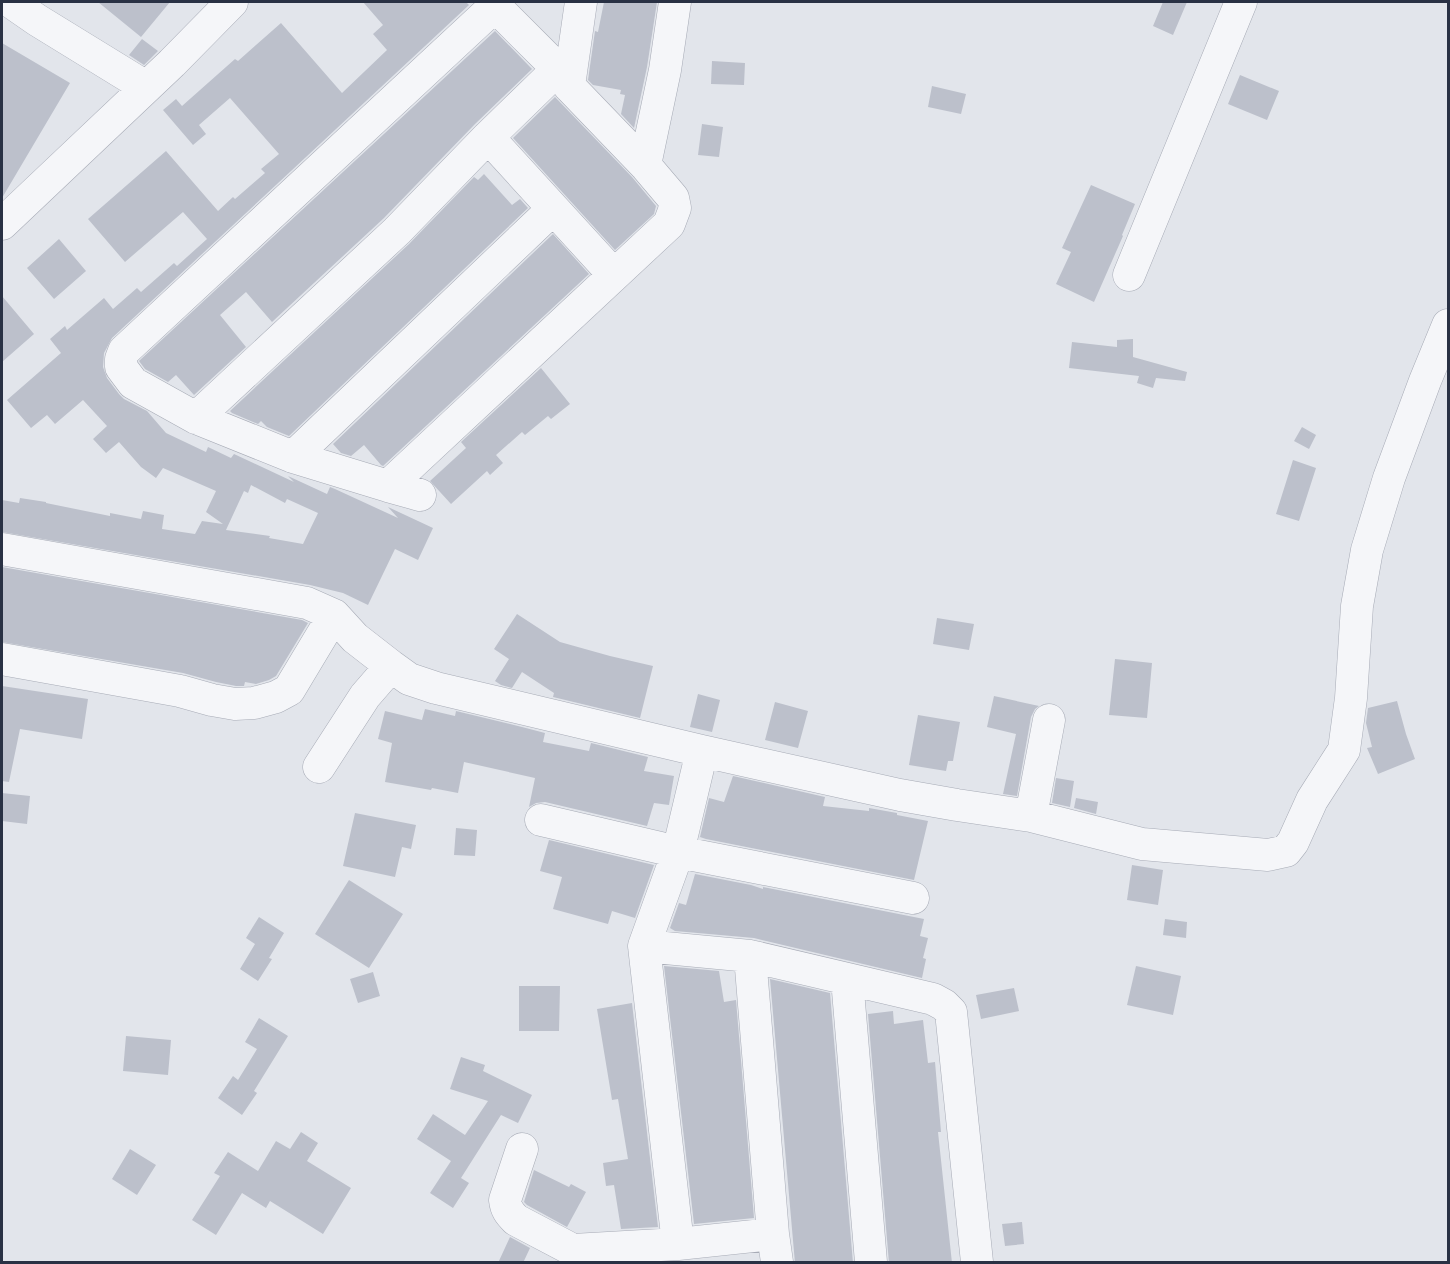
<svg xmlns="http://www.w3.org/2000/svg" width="1450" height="1264" font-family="'PT Sans',sans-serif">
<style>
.building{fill:#bcc0cb;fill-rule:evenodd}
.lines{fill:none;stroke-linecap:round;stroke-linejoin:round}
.minor-casing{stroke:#a7abb6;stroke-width:33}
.minor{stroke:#f5f6f9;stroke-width:32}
</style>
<rect width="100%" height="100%" fill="#e2e5eb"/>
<path class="building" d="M98 2H170L141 37Z
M363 2H466L469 5 112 338 104 353 103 367 107 378 119 394 124 399 147 411 166 433 206 452 208 447 231 458 234 454 294 482 288 476 327 494 330 487 335 489 398 518 388 507 433 528 418 560 395 549 368 605 343 593 310 585 2 532V500L19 503 20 498 46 502V503L110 516V513L141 519 143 511 164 515 162 529 195 534 202 521 223 524 206 512 216 491 163 468 156 478 141 467 119 442 106 453 93 439 107 426 83 400 55 424 47 415 31 428 7 400 61 353 50 339 65 326 67 330 104 298 113 309 137 288 141 292 174 263 177 266 207 239 183 212 125 262 88 219 166 151 218 211 233 197 235 199 265 173 261 169 279 154 230 98 199 125 206 134 193 145 163 110 176 99 182 106 235 59 238 61 281 23 342 93 387 50 373 34 383 25ZM251 485 285 503 287 499 318 513 303 544 269 538 270 536 226 530 244 491 248 493Z
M604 2H657L647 67 634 128 621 114 625 95 620 94 621 90 593 85 588 80 595 31 598 32Z
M1163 2H1187L1173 35 1153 26Z
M495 31 532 69 475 124 384 218 272 322 246 292 220 315 246 347 194 395 176 375 168 382 145 369 139 361Z
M142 39 158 51 144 65 129 55Z
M2 43 70 83 2 198Z
M712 61 745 63 744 85 711 84Z
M1240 75 1279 91 1267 120 1228 104Z
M932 86 966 94 961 114 928 107Z
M555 97 632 177 656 206 654 214 615 250 513 138Z
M702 124 723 127 719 157 698 155Z
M484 174 512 205 520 199 528 208 289 436 267 427 261 421 258 424 232 413 230 411 409 244 474 177 478 180Z
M1091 185 1135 204 1122 235 1123 236 1094 302 1056 284 1071 252 1062 248Z
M553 234 589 274 383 466 381 465 364 445 351 456 341 453 333 444Z
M59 239 86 271 54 299 27 268Z
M2 296 34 334 2 362Z
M1133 339V357L1187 372 1185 381 1156 378 1153 388 1137 383 1139 376 1069 368 1072 342 1117 347V340Z
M541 368 570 404 551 419 548 416 525 435 522 432 496 455 503 463 490 475 487 471 451 504 430 481 466 448 461 442Z
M1302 427 1316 435 1309 449 1294 441Z
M1293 460 1316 468 1299 521 1276 514Z
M2 567 302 620 308 623 276 676 269 680 256 684 245 682 244 686H236L216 682 183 673 2 642Z
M517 614 560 642 610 656 653 666 640 718 553 697 554 693 522 672 512 688 501 685 495 681 509 659 494 649Z
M937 618 974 624 969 650 933 644Z
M1115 659 1152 663 1147 718 1109 715Z
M2 686 88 699 82 739 20 729 9 782 2 781Z
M698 694 720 700 712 732 690 727Z
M994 696 1039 706 1035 709 1031 717 1017 796 1003 794 1016 734 987 727Z
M1397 701 1406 734 1415 759 1378 774 1367 748 1372 747 1366 723 1368 708Z
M775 702 808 711 798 748 765 740Z
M425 709 455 716 456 711 522 727 545 733 543 742 589 751 591 743 648 757 644 771 674 776 669 805 654 803 647 826 545 802 536 803 529 807 535 778 464 762 458 793 432 788 431 790 385 782 392 743 378 739 385 711 422 720Z
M918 715 960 722 953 761H948L946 771 909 765Z
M733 776 825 797 823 806 869 811V808L897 813V815L928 821 914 880 706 839 700 837 709 798 724 802Z
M1056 778 1074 781 1070 807 1052 803Z
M2 793 30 796 27 824 2 821Z
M1076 798 1098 802 1096 814 1074 808Z
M355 813 416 825 411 849 402 847 395 877 343 866Z
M456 828 477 830 475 856 454 855Z
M549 840 654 865 635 918 612 911 608 924 553 909 562 877 540 871Z
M1132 865 1163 870 1158 905 1127 900Z
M695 874 751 885 763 889V887L924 919 920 936 928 938 923 958 926 959 922 978 754 938 675 931 670 928 679 903 686 905Z
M349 880 403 914 369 968 315 934Z
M259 917 284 933 269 958 272 959 258 981 240 969 255 944 246 938Z
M1165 919 1187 922 1186 938 1163 935Z
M664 966 719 971 724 1002 736 1000 754 1218 694 1224Z
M1136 966 1181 976 1173 1015 1127 1005Z
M373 972 380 996 358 1003 350 979Z
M770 979 830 993 853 1263H795Z
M519 986H560L559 1031H519Z
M1014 988 1019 1011 981 1019 976 995Z
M632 1003 658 1227 621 1229 614 1185 606 1186 603 1163 628 1159 618 1099 612 1100 597 1009Z
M893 1011 894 1024 923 1020 928 1063 935 1062 941 1132H938L952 1263H889L868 1014Z
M259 1018 288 1036 254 1091 257 1093 242 1115 218 1098 233 1076 238 1080 257 1049 245 1042Z
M126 1036 171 1040 168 1075 123 1071Z
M461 1057 485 1065 483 1071 532 1095 518 1123 501 1115 461 1178 469 1183 453 1208 430 1193 451 1161 417 1139 433 1114 465 1135 488 1101 450 1089Z
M301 1132 318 1143 307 1161 351 1188 323 1234 270 1201 266 1208 242 1193 216 1235 192 1220 220 1176 214 1173 228 1152 258 1171 276 1141 290 1149Z
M130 1149 156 1165 137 1195 112 1179Z
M534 1170 569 1187 571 1184 586 1192 567 1227 527 1205 524 1202Z
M1022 1222 1024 1244 1005 1246 1002 1224Z
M510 1237 530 1248 523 1263H498Z"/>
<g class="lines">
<g class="minor-casing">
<path id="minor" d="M11 2 37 20 146 87
M491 2 495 6 124 351 121 359V367L133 383 196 418 293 457 388 486 669 224 675 208 673 198 645 165 569 86 581 2
M495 6 558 69 569 86
M488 137 614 275
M645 165 665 70 675 2
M2 224 172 63 232 2
M1129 275 1241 2
M196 418 397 231 488 137 558 69
M293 457 553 209
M388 486 420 495
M2 549 307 603 334 615 355 638 391 666 409 679 436 688 702 751 900 795 957 805 1031 816 1142 844 1268 855 1286 851 1293 842 1312 800 1344 750 1351 698 1357 606 1367 550 1389 478 1425 381 1448 325
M2 659 180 691 212 700 235 704 254 703 276 697 289 690 334 615
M319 767 365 696 391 666
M1031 816 1049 720
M541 820 678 852 913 898
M644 946 750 956 933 999 944 1005 951 1012 977 1262
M750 956 773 1234 777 1262
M847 979 871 1262
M522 1149 505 1200C506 1209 509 1213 516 1220L573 1250 678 1244 773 1234
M678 1244 644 946 678 852 702 751"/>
</g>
<use href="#minor" class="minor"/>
</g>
<rect width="1450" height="1264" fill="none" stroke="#293144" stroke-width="6"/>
</svg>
